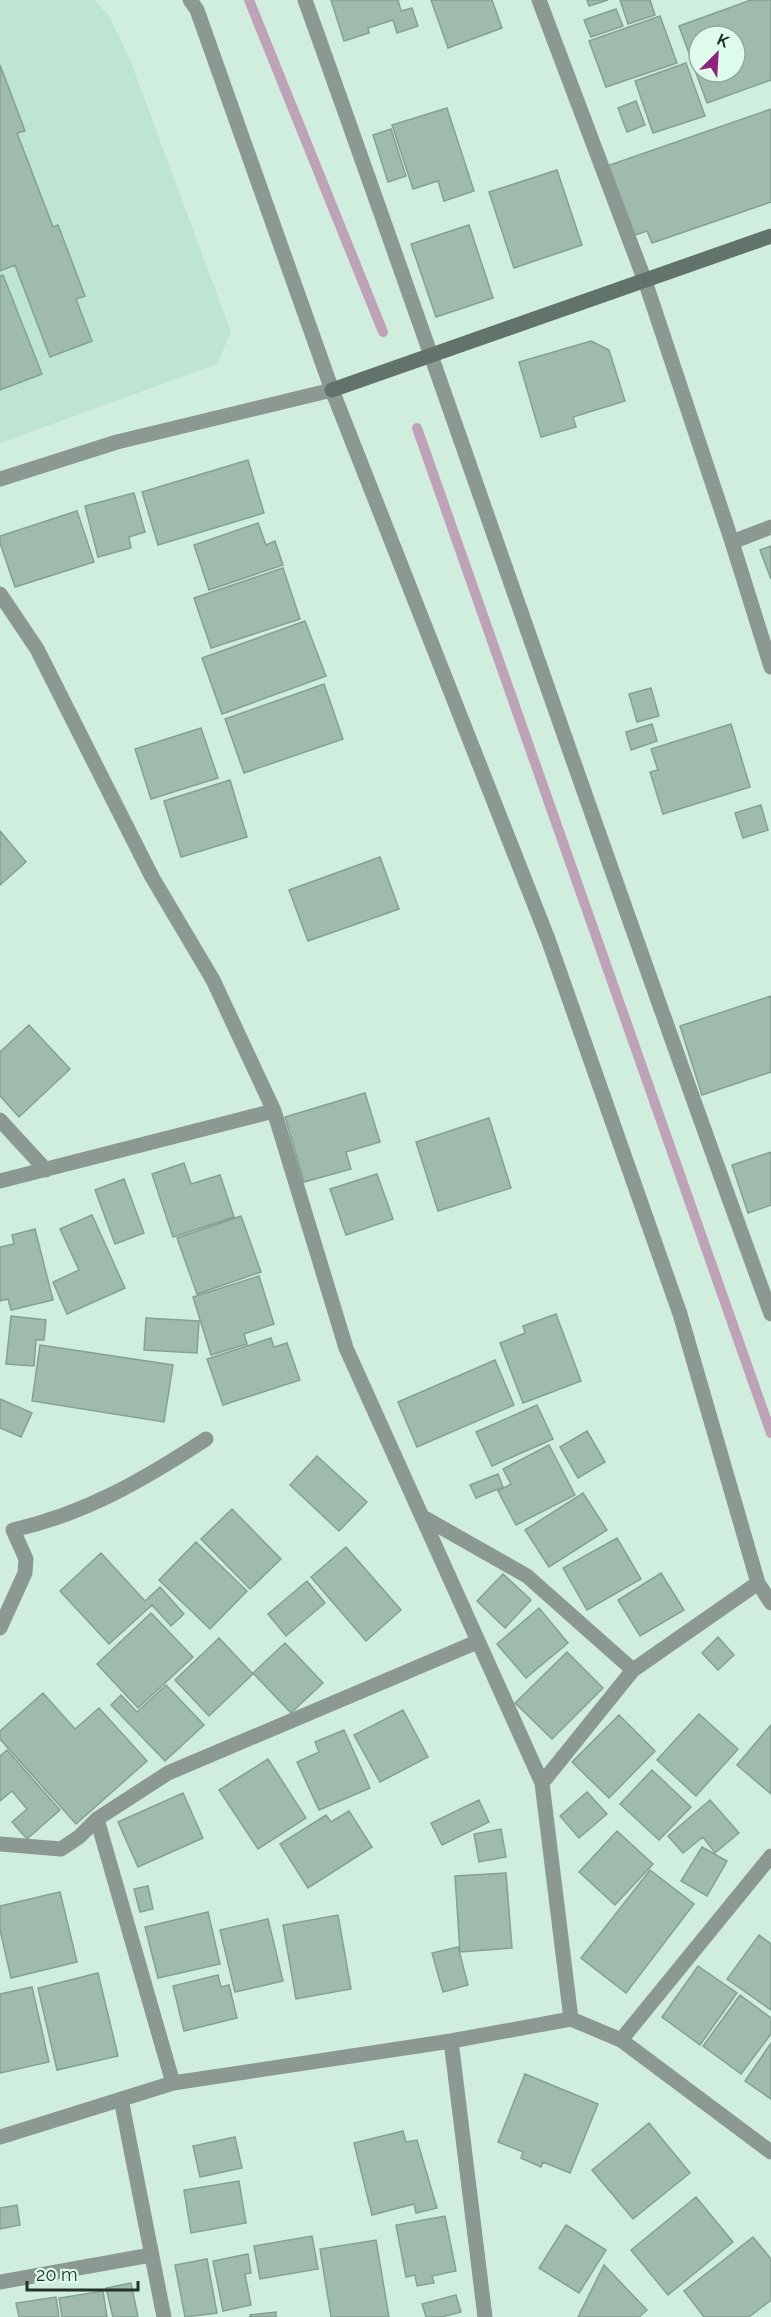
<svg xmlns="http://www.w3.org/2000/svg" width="771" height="2317" font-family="Raleway,sans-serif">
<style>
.built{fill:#bee5d1}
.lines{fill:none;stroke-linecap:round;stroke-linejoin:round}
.stream{stroke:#bfa2b7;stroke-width:10}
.building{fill:#9ebbac;stroke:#84a192;stroke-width:1.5;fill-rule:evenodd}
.street{stroke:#8c9892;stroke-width:15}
.secondary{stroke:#61736a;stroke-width:15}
</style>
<rect width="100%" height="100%" fill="#d0eede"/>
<path class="built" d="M0 0H94L109 16 129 57 231 332 217 364 0 443Z"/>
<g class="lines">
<path class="stream" d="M249 0 383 332
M417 428 771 1433"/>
</g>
<path class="building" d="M331 0H398L401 11 412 8 418 26 397 33 393 20 368 28 369 33 344 41Z
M431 0H492L502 28 448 48Z
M587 0H608L589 6Z
M620 0H650L655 15 628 24Z
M751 0H771V80L707 103 679 26ZM699 36H735V72H699Z
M616 9 623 26 591 37 584 20Z
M660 16 677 63 606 87 589 41Z
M686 63 705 116 653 133 635 81Z
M0 65 25 131 17 133 53 227 58 225 85 296 76 299 92 341 50 357 15 265 0 271Z
M636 101 645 125 627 132 618 108Z
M447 108 474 191 444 201 438 181 413 189 392 125Z
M771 109V202L652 243 647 231 632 236 607 166Z
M391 129 406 176 388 182 373 135Z
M557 170 582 245 514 268 489 192Z
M469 225 493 298 436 317 411 244Z
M3 275 42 374 0 390V276Z
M591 341 609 350 625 401 573 417 576 427 541 437 519 362Z
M248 460 264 513 158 545 142 492Z
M134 493 145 532 129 537 131 548 98 557 85 506Z
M77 511 94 562 15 587 0 543V536Z
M258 523 266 545 275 541 283 565 209 590 194 545Z
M771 546V579L760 550Z
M283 568 300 619 211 648 194 598Z
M305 621 326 676 222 714 202 658Z
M324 684 343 739 244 773 225 719Z
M651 688 659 716 637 722 629 694Z
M652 724 657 741 631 750 626 732Z
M731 724 750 787 663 814 650 772 658 770 651 749Z
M201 728 218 778 151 799 135 749Z
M230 780 247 837 181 857 164 801Z
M761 805 768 830 743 838 735 813Z
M0 831 26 862 0 885Z
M380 857 399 909 308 941 289 890Z
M771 996V1072L702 1095 680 1026Z
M29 1025 70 1069 19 1117 0 1096V1052Z
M365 1093 380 1142 346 1152 351 1169 304 1182 285 1117Z
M489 1118 511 1188 438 1211 416 1142Z
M771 1152V1205L748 1213 732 1165Z
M184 1163 191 1184 220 1175 234 1217 173 1237 152 1174Z
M377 1174 393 1219 346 1235 330 1189Z
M124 1179 144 1233 115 1244 95 1190Z
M92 1215 125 1288 67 1314 53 1282 79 1270 60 1229Z
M241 1216 261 1272 197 1294 177 1238Z
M35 1229 53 1300 11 1310 8 1299 0 1301V1247L14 1244 12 1235Z
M259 1276 274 1324 244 1334 247 1344 211 1355 193 1297Z
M556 1314 581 1381 523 1403 500 1343 525 1333 523 1326Z
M11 1316 46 1320 44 1340H36L34 1366 6 1364Z
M146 1318 199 1321 197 1353 144 1350Z
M271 1338 274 1347 287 1343 300 1380 223 1405 207 1359Z
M40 1345 173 1365 164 1422 32 1401Z
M495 1360 514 1405 417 1447 398 1402Z
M0 1399 32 1413 21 1437 0 1428Z
M537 1405 553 1439 492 1466 476 1432Z
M587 1431 605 1462 578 1478 560 1447Z
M549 1445 575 1495 516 1525 498 1491 511 1484 503 1469Z
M317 1456 367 1502 339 1531 290 1485Z
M498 1474 503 1487 476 1498 470 1485Z
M583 1493 607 1530 549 1567 525 1530Z
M232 1509 281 1559 250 1589 201 1539Z
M617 1538 641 1579 587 1610 563 1568Z
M196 1542 247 1591 210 1629 159 1580Z
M346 1547 401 1610 366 1641 311 1577Z
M101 1553 145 1601 160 1587 184 1614 171 1626 152 1605 109 1644 60 1591Z
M661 1573 684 1610 640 1636 618 1600Z
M503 1574 531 1600 505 1628 477 1601Z
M307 1581 325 1603 286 1636 268 1614Z
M539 1608 568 1643 526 1678 497 1644Z
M151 1613 193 1657 138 1708 97 1664Z
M718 1637 734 1655 718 1670 702 1653Z
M219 1638 253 1674 209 1716 175 1680Z
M285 1643 323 1683 291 1713 253 1673Z
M567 1652 603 1688 552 1739 515 1703Z
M166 1685 204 1725 165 1761 111 1705 121 1695 137 1712Z
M43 1693 75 1729 99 1708 147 1761 76 1824 0 1739V1731Z
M403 1710 428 1757 380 1782 354 1735Z
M699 1714 738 1749 696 1796 657 1760Z
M619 1715 655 1751 609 1798 572 1762Z
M771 1725V1794L737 1765Z
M344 1730 370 1788 319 1810 297 1762 319 1752 315 1742Z
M7 1750 60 1810 27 1839 12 1822 27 1809 12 1791 0 1801V1756Z
M268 1759 306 1818 258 1849 219 1790Z
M652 1770 691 1807 659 1840 620 1804Z
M587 1792 607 1814 579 1838 560 1816Z
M183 1793 203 1838 138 1867 118 1822Z
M479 1800 489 1822 442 1845 431 1823Z
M710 1800 739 1833 715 1853 703 1837 683 1853 668 1836Z
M349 1811 372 1847 308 1888 280 1844 326 1815 331 1822Z
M501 1829 506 1857 479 1862 474 1834Z
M617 1831 653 1864 615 1905 579 1872Z
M702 1847 727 1861 707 1896 681 1881Z
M650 1870 694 1904 626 1993 581 1958Z
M506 1873 512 1948 460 1952 455 1876Z
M148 1886 153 1909 140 1912 134 1889Z
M60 1892 77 1962 11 1978 0 1930V1906Z
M208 1912 220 1964 158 1978 145 1927Z
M338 1915 351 1989 296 1999 283 1925Z
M268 1919 283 1981 235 1992 220 1930Z
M759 1935 771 1944V2010L727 1979Z
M458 1947 468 1985 443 1992 432 1953Z
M698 1966 737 1993 700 2045 662 2017Z
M98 1973 118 2056 57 2070 38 1988Z
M218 1975 221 1987 229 1985 237 2018 184 2031 173 1986Z
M32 1987 49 2062 0 2073V1994Z
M740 1995 771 2018V2034L741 2074 703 2046Z
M771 2043V2099L745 2081Z
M525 2074 598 2104 570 2173 543 2162 541 2167 521 2158 523 2152 498 2142Z
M649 2123 690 2173 633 2219 592 2170Z
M403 2131 406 2142 417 2140 437 2208 416 2213 414 2204 372 2215 354 2143Z
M235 2137 242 2168 200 2177 193 2146Z
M239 2181 246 2223 191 2233 184 2190Z
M696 2197 733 2242 668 2295 631 2250Z
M17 2205 20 2225 0 2229V2208Z
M445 2216 456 2271 432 2276 434 2283 417 2286 415 2275 406 2277 396 2225Z
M566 2225 606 2250 579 2293 539 2268Z
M312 2236 318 2269 260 2279 254 2246Z
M753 2237 771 2259V2300L749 2317H704L684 2291Z
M376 2240 389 2317H331L320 2249Z
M248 2254 251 2273 245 2274 251 2305 223 2311 213 2261Z
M207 2259 217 2313 185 2317 175 2265Z
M604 2265 647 2310 639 2317H578Z
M131 2283 138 2317H113L106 2288Z
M103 2291 107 2317H62L59 2298Z
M456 2295 461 2312 442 2317H426L422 2304Z
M56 2297 59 2317H19L16 2303Z
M276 2312V2317H250V2315Z"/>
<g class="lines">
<path class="street" d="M190 0 197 10 332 390 548 939 680 1314 758 1583 771 1603
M305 0C462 437 611 878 771 1314
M539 0 645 281 732 542 771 667
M0 479 117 442 332 390
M732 542 771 527
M0 594 37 649 152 877 213 980 274 1111
M0 1120 46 1170
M0 1181 274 1111 346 1348 542 1783 571 2019
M423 1517 527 1576 633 1670 758 1583
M0 1628 25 1573 26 1559 13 1530C85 1514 145 1479 206 1439
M542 1783 633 1670
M97 1819 173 2083
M0 1844 61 1849 79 1837 97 1819 168 1773 477 1642
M621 2040 771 1856
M451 2041 485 2317
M121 2099 164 2317
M0 2137 173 2083 451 2041 571 2019 621 2040 771 2152
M0 2282 151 2255"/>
<path class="secondary" d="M332 390 771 236"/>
</g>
<g transform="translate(717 54) rotate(24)"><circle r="28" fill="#ddfceb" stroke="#93ab9e" stroke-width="1.5"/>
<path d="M0-4.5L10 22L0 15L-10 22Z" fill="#931f7e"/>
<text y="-9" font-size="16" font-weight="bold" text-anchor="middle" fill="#25312b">K</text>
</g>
<path d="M27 2281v9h111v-9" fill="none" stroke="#25312b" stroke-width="3"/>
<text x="36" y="2281" font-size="18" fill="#25312b" stroke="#ddfceb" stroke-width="4.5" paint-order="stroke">20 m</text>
</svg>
